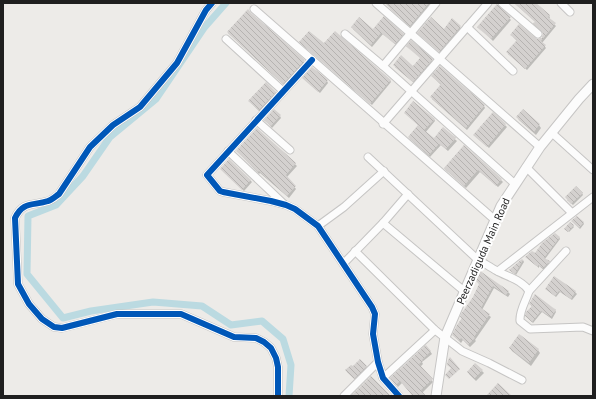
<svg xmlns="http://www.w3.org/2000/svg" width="596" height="399" font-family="'PT Sans',sans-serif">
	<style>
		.shadow { fill: #0003 }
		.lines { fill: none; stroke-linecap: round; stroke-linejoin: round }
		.canal { stroke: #bbdae1; stroke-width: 7 }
		.building { fill: url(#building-back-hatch) }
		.minor-casing { stroke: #c6c5c4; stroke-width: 9 }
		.tertiary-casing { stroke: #c6c5c4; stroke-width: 11 }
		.minor { stroke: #fcfcfc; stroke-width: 7 }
		.tertiary { stroke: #fcfcfc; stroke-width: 9 }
		.cycleway-casing { stroke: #fff; stroke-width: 8 }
		.cycleway { stroke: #0057b8; stroke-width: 6 }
		.labels { text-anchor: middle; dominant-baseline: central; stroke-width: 4; stroke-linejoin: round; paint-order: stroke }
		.street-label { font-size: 11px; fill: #1f1f1f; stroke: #fff }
	</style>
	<defs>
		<pattern id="building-back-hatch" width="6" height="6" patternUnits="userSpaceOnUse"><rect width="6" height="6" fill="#d4d1cf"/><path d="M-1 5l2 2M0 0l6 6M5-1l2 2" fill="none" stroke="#b6b3b1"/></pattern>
	</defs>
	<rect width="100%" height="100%" fill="#edebe8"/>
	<!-- shadow -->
	<g class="shadow">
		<polygon points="385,3 432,3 411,28"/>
		<polygon points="514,3 535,3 549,15 550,18 549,19 556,26 542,43 546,48 527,70 508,54 517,41 513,37 536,40 542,38 544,33 536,22"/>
		<polygon points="497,6 511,20 493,41 479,27"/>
		<polygon points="250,13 305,63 284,85 228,33"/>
		<polygon points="452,20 462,29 441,53 420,35 444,30"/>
		<polygon points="353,29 403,34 404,36 396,45 383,34 372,47"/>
		<polygon points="302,44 324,44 390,80 391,82 372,105"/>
		<polygon points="432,60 433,62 414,83 395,67 413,67"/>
		<polygon points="432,76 484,106 485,108 467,130 432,99 441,85"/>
		<polygon points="305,80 327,81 328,83 320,93"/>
		<polygon points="276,92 277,94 260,112 251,103"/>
		<polygon points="523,111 539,125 541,128 536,135 519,120 517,117"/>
		<polygon points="405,113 434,119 435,121 425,133 434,140 443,129 457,141 448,151 441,145 430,157 410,139 409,137 419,126"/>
		<polygon points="493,114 507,127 489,148 476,137"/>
		<polygon points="280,116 281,118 272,128 267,122"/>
		<polygon points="257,129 297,166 287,177 296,189 289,198 260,173 259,174 237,151"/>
		<polygon points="464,147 501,180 503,182 498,187 480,172 466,188 446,170 445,168"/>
		<polygon points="221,169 250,180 252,182 244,191"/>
		<polygon points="582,193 583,195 573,205 567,200"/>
		<polygon points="583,222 584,224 580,229 574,223"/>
		<polygon points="570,223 574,227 569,232 566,229"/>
		<polygon points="559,237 560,239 545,259 550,264 544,270 539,266 539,268 527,258 526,257 535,254"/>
		<polygon points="523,260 524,262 516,275 511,271 510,270"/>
		<polygon points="481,272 508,292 510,294 508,297 494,288 482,310 491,317 475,340 476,341 470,347 463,340 461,343 453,335 462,319 461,317 474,298 480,285 477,281"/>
		<polygon points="546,289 575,292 577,294 572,300 560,292 556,297"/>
		<polygon points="530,304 555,310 556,312 552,319 542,312 533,323 528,318 532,307"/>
		<polygon points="510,348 538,350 540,353 531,366 512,351"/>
		<polygon points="430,351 432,354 422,362 423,364 420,367 433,382 422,393 425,396 413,396 402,383 398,387 393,381"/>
		<polygon points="475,364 484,373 476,381 469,374"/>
		<polygon points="366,367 367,368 355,379 347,372"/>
	</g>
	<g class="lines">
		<!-- canal -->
		<polyline class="canal" points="226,3 204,28 156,99 110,137 83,176 56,205 28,216 27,274 63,318 91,311 153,302 202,306 231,325 262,321 283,339 291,365 289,396"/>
	</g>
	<!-- building -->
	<g class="building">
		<polygon points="386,3 429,3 410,26 390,9 391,8"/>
		<polygon points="514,3 536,3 550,15 548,17 556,23 541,41 546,45 525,69 506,52 517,40 510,35 519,24 537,39 542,38 543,33 533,23 535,22"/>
		<polygon points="497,4 511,17 491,39 477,27"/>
		<polygon points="248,9 251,13 305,60 283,84 227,32"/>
		<polygon points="384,16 404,34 395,44 381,33 371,45 351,27 359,17 373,29"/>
		<polygon points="431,17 444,29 452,18 461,26 439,52 417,33"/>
		<polygon points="309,31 324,43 335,31 391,80 370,104 299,42"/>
		<polygon points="411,40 433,59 413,82 393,65 401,55 413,66 420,58 406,46"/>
		<polygon points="440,66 485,105 466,128 430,97 441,84 431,76"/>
		<polygon points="312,67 328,80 318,92 302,78"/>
		<polygon points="266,82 276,92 259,110 248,101"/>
		<polygon points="413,101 435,119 424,130 434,138 443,127 456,138 446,149 439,144 429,155 408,137 418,125 404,113"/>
		<polygon points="274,109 281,115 271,126 264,120"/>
		<polygon points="523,109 540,124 534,132 516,117"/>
		<polygon points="493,112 506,124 487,147 473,135"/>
		<polygon points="257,128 296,163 286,175 296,186 287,196 259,171 258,172 236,151"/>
		<polygon points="464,145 502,179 496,186 478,170 464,186 444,168"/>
		<polygon points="229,159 251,180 242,190 220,169"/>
		<polygon points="576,186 583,193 571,204 565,197"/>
		<polygon points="577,216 584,222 579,228 571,221"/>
		<polygon points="570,222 574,225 568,232 564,229"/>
		<polygon points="555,233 560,237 544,258 550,261 543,268 538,265 538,267 525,257 532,251 535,253 542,243"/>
		<polygon points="522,259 523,260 515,274 509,270"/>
		<polygon points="480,271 509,291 506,295 493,286 481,308 490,314 474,337 475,338 468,345 461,338 459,341 452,335 457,325 462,318 460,317 461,314 473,297 479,284 476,281"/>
		<polygon points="554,276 576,291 571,299 559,291 555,296 545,289"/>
		<polygon points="535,294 556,310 551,317 541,311 532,322 525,316 526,312 532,306 529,304"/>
		<polygon points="519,334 539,349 529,363 509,348"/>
		<polygon points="426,345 431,351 422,360 423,361 419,364 433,379 421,390 426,396 413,396 400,381 396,385 390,378"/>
		<polygon points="450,357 460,369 449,379 445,375 451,368 447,365 448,360"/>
		<polygon points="360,359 367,366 354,379 345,370 351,365 353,366"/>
		<polygon points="475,363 483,370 474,379 467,372"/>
		<polygon points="371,376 391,396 351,396"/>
		<polygon points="498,383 512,396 486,396"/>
	</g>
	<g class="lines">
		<defs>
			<g id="minor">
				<path d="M212 3 206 10 177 63 140 107 113 125 90 147 59 194C55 197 52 200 48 201 33 206 23 201 15 218L18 284 29 304 42 319 54 327 62 328 117 314H181L234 337 256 338 264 342 271 348 276 358 278 367V396"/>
				<polyline points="376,3 540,147"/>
				<polyline points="502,3 538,34"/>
				<polyline points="561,3 570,12"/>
				<polyline points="254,9 495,220"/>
				<polyline points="467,27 513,71"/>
				<polyline points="345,34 383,66 515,184"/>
				<polyline points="226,39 283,91"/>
				<polyline points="312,60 207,175 220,191 223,192 271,201 286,205 295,209 318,226 372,307 375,314 373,334 378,362 383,378 399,396"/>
				<polyline points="383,66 436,3"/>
				<polyline points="256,120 290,150"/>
				<polyline points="383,124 488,3"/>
				<polyline points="552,133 593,170"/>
				<polyline points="228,151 284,204"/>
				<path d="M368 157 477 259C484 263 490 267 497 271 508 277 522 280 529 291 526 301 519 311 520 321L530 329 583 327 593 331"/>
				<polyline points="526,167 571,212"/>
				<polyline points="383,223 464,291"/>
				<polyline points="318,226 344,207 384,171"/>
				<polyline points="355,251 435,330 457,347 462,351 489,363 522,380"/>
				<polyline points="344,263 383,223 408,194"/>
				<polyline points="498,271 593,197"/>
				<polyline points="529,291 566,251"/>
				<polyline points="383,378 435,330"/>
				<polyline points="344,396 378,362"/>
			</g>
			<polyline id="tertiary" points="436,396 445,337 501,206 540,147 579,99 593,84"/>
		</defs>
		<!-- minor casing -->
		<use href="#minor" class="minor-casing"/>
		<!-- tertiary casing -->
		<use href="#tertiary" class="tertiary-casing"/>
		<!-- minor -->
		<use href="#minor" class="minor"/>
		<!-- tertiary -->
		<use href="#tertiary" class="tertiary"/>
		<defs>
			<g id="cycleway">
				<path d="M212 3 206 10 177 63 140 107 113 125 90 147 59 194C55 197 52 200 48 201 33 206 23 201 15 218L18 284 29 304 42 319 54 327 62 328 117 314H181L234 337 256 338 264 342 271 348 276 358 278 367V396"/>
				<polyline points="312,60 207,175 220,191 223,192 271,201 286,205 295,209 318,226 372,307 375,314 373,334 378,362 383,378 399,396"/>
			</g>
		</defs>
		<!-- cycleway casing -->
		<use href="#cycleway" class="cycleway-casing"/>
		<!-- cycleway -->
		<use href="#cycleway" class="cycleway"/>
	</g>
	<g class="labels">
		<!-- street labels -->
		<g class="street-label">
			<text transform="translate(483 251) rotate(-66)">Peerzadiguda Main Road</text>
		</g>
	</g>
	<!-- border -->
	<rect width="596" height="399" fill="none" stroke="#1f1f1f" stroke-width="8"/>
</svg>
